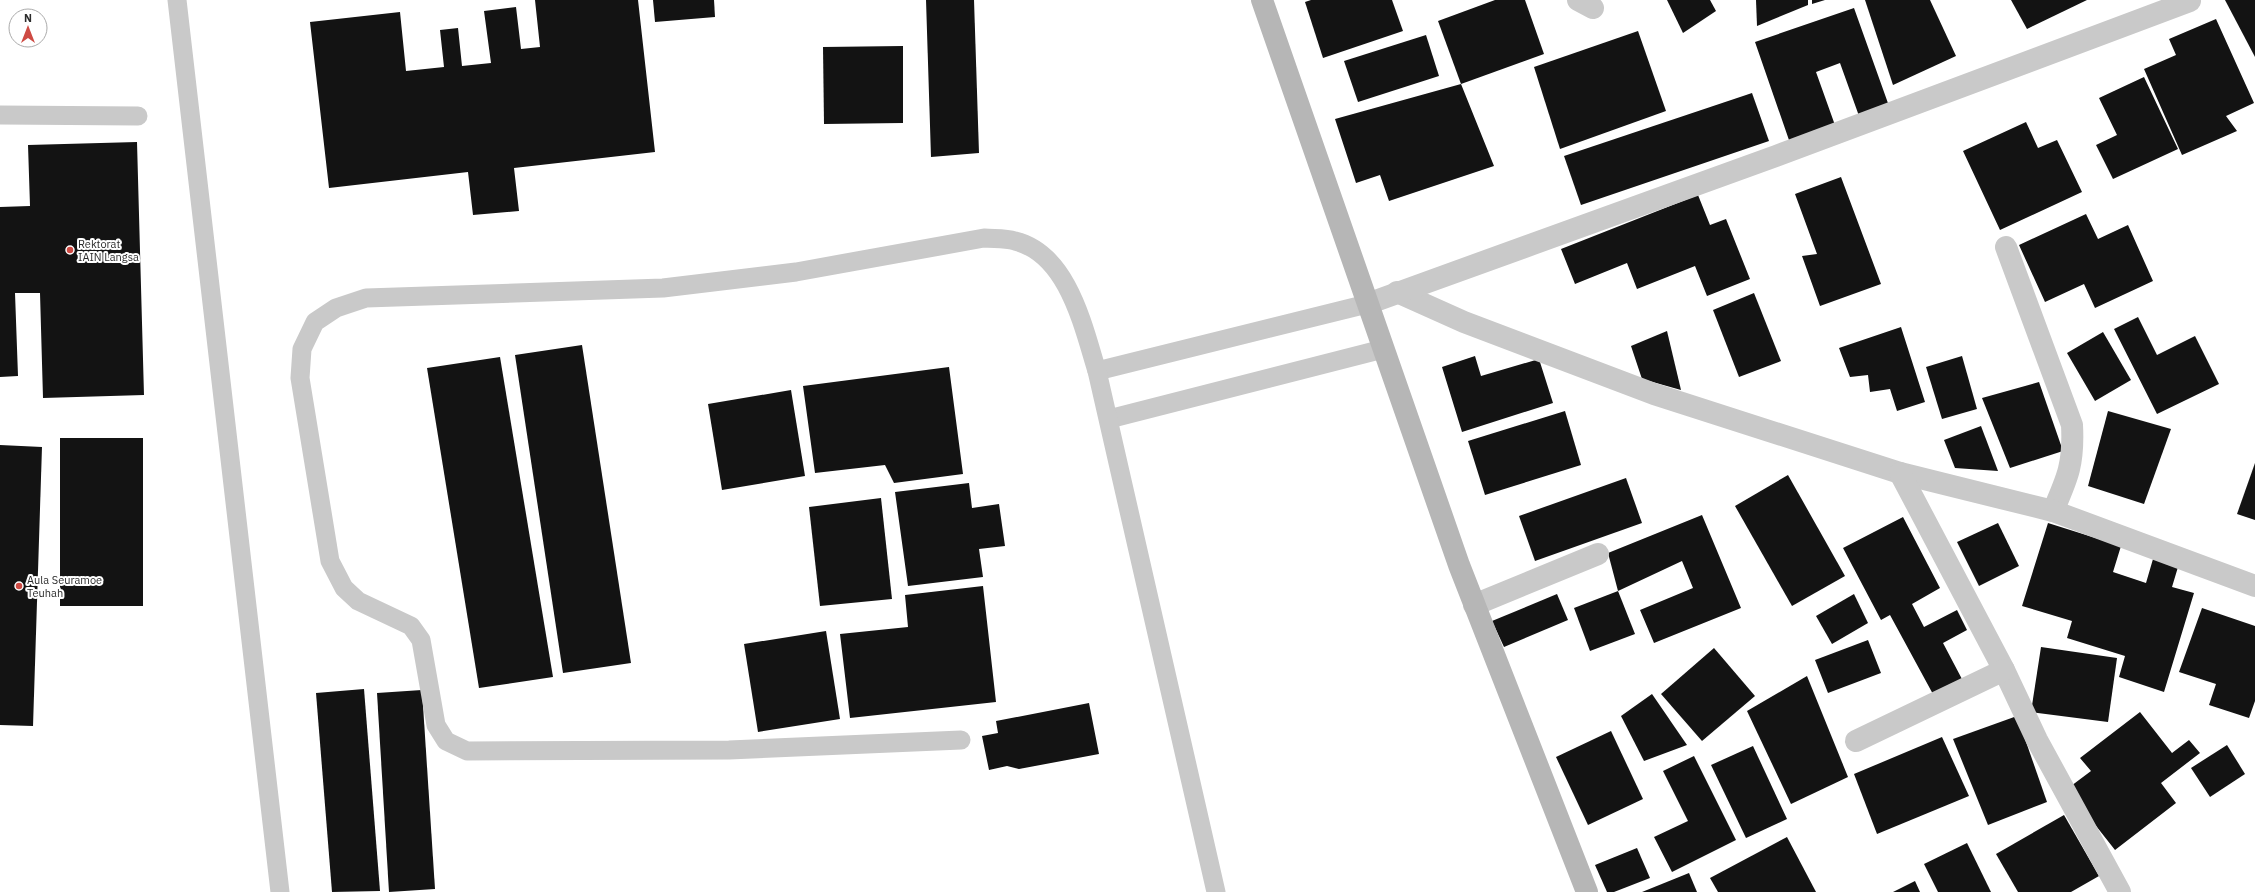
<svg xmlns="http://www.w3.org/2000/svg" width="2255" height="892" font-family="'IBM Plex Sans',sans-serif">
	<style>
		.building { fill: #131313 }
		.lines { fill: none; stroke-linecap: round; stroke-linejoin: round }
		.lane { stroke: #c9c9c9; stroke-width: 19 }
		.street { stroke: #c9c9c9; stroke-width: 22 }
		.secondary { stroke: #b6b6b6; stroke-width: 22 }
		.poi-dot { fill: #ce4a43; stroke: #fff; stroke-width: 1.5 }
		.labels { text-anchor: middle; dominant-baseline: central; stroke-width: 4; stroke-linejoin: round; paint-order: stroke }
		.poi-label { font-size: 11px; fill: #2c2c2c; stroke: #fff; text-anchor: start }
	</style>
	<rect width="100%" height="100%" fill="#fff"/>
	<!-- building -->
	<g class="building">
		<polygon points="535,0 638,0 655,152 514,168 519,211 473,215 468,172 329,188 310,22 400,12 406,71 444,67 440,30 458,28 462,66 491,63 484,11 516,7 521,49 540,47"/>
		<polygon points="653,0 714,0 715,17 655,22"/>
		<polygon points="926,0 974,0 979,153 931,157"/>
		<polygon points="1311,0 1392,0 1403,31 1323,58 1305,2"/>
		<polygon points="1495,0 1525,0 1544,54 1461,84 1438,21"/>
		<polygon points="1667,0 1710,0 1716,11 1683,33"/>
		<polygon points="1756,0 1808,0 1808,5 1757,26"/>
		<polygon points="1812,0 1825,0 1812,4"/>
		<polygon points="1865,0 1930,0 1956,56 1893,85"/>
		<polygon points="2011,0 2087,0 2027,29"/>
		<polygon points="2225,0 2255,0 2255,57"/>
		<polygon points="1854,8 1889,106 1859,116 1840,63 1816,72 1836,128 1790,143 1755,42"/>
		<polygon points="2216,19 2254,103 2226,116 2237,131 2182,155 2144,69 2176,55 2169,39"/>
		<polygon points="1638,31 1666,111 1560,149 1534,67"/>
		<polygon points="1426,35 1439,76 1358,102 1344,61"/>
		<polygon points="903,46 903,123 824,124 823,47"/>
		<polygon points="2144,77 2178,149 2113,179 2096,145 2117,135 2099,98"/>
		<polygon points="1461,84 1494,166 1389,201 1380,175 1356,183 1335,119"/>
		<polygon points="1752,93 1769,141 1581,205 1564,156"/>
		<polygon points="2026,122 2038,148 2057,140 2082,192 2000,230 1963,151"/>
		<polygon points="137,142 144,395 43,398 40,293 15,293 18,376 0,377 0,207 30,206 28,145"/>
		<polygon points="1841,177 1881,284 1820,306 1802,256 1817,254 1795,194"/>
		<polygon points="1698,195 1710,225 1726,219 1750,279 1707,296 1695,266 1637,289 1627,263 1575,284 1561,249"/>
		<polygon points="2086,214 2098,239 2128,225 2153,281 2095,308 2084,284 2045,302 2019,245"/>
		<polygon points="1754,293 1781,361 1739,377 1713,310"/>
		<polygon points="2138,317 2157,355 2195,336 2219,384 2157,414 2114,329"/>
		<polygon points="1901,327 1925,402 1897,411 1890,389 1870,392 1868,375 1850,377 1839,348"/>
		<polygon points="1667,331 1681,390 1642,379 1631,346"/>
		<polygon points="2103,332 2131,380 2095,401 2067,353"/>
		<polygon points="582,345 631,663 563,673 515,355"/>
		<polygon points="1475,356 1481,376 1539,359 1553,403 1462,432 1442,367"/>
		<polygon points="1962,356 1977,409 1942,419 1926,367"/>
		<polygon points="500,357 553,677 479,688 427,368"/>
		<polygon points="949,367 963,474 894,483 885,465 815,473 803,386"/>
		<polygon points="2039,382 2063,451 2010,468 1982,398"/>
		<polygon points="791,390 805,476 722,490 708,404"/>
		<polygon points="1565,411 1581,465 1485,495 1468,441"/>
		<polygon points="2108,411 2171,429 2144,504 2088,486"/>
		<polygon points="1981,426 1998,471 1955,468 1944,440"/>
		<rect x="60" y="438" width="83" height="168"/>
		<polygon points="0,445 42,447 33,726 0,725"/>
		<polygon points="2255,463 2255,520 2237,514"/>
		<polygon points="1788,475 1845,576 1792,606 1735,506"/>
		<polygon points="1626,478 1642,523 1535,561 1519,516"/>
		<polygon points="969,483 972,508 999,504 1005,546 979,549 983,577 908,586 895,492"/>
		<polygon points="881,498 892,599 820,606 809,507"/>
		<polygon points="1702,515 1741,608 1654,643 1640,610 1693,588 1682,561 1618,591 1608,553"/>
		<polygon points="1903,517 1940,588 1912,604 1924,627 1957,610 1967,630 1943,643 1963,681 1934,696 1890,615 1881,620 1843,548"/>
		<polygon points="1998,523 2019,566 1979,586 1957,542"/>
		<polygon points="2048,523 2121,546 2113,572 2146,583 2153,559 2178,567 2172,587 2194,593 2164,692 2119,677 2125,656 2067,638 2072,621 2022,606"/>
		<polygon points="983,586 996,702 850,718 840,634 908,627 905,595"/>
		<polygon points="1618,591 1635,634 1590,651 1574,608"/>
		<polygon points="1557,594 1568,620 1504,647 1492,621"/>
		<polygon points="1854,594 1868,623 1832,644 1816,616"/>
		<polygon points="2202,608 2255,626 2255,701 2249,718 2209,705 2216,684 2179,672"/>
		<polygon points="826,631 840,719 758,732 744,644"/>
		<polygon points="1868,640 1881,673 1828,693 1815,660"/>
		<polygon points="2041,647 2117,658 2108,722 2031,712"/>
		<polygon points="1714,648 1755,696 1702,741 1661,694"/>
		<polygon points="1807,676 1848,777 1791,804 1747,711"/>
		<polygon points="364,689 380,891 332,892 316,693"/>
		<polygon points="422,690 435,889 389,892 377,693"/>
		<polygon points="1652,694 1687,745 1644,761 1621,716"/>
		<polygon points="1089,703 1099,754 1019,769 1007,766 989,770 982,736 998,733 996,721"/>
		<polygon points="2140,712 2172,753 2189,740 2200,753 2161,783 2176,803 2115,850 2067,789 2091,771 2080,758"/>
		<polygon points="2017,716 2047,802 1988,825 1953,739"/>
		<polygon points="1611,731 1643,799 1588,825 1556,757"/>
		<polygon points="1942,737 1969,796 1877,834 1854,774"/>
		<polygon points="2227,745 2245,774 2210,797 2191,768"/>
		<polygon points="1753,746 1787,819 1746,838 1711,765"/>
		<polygon points="1694,756 1736,840 1672,872 1654,837 1688,821 1663,771"/>
		<polygon points="2064,815 2099,876 2071,892 2018,892 1996,854"/>
		<polygon points="1787,837 1816,892 1718,892 1710,878"/>
		<polygon points="1967,843 1991,892 1938,892 1924,864"/>
		<polygon points="1637,848 1650,878 1614,892 1607,892 1595,865"/>
		<polygon points="1689,873 1697,892 1642,892"/>
		<polygon points="1915,881 1920,892 1893,892"/>
	</g>
	<g class="lines">
		<!-- lane -->
		<g class="lane">
			<polyline points="177,0 280,892"/>
			<polyline points="0,115 138,116"/>
			<polyline points="1097,371 1367,304"/>
			<polyline points="1109,419 1383,349"/>
			<path d="M961 740 729 750 467 751 446 741 436 725 421 640 411 626 358 601 344 588 330 561 300 378 302 349 315 322 336 308 366 298 663 288 796 272 984 238C994 239 1005 238 1015 241 1068 254 1083 326 1097 371L1216 892"/>
		</g>
		<!-- street -->
		<g class="street">
			<polyline points="1578,0 1593,8"/>
			<path d="M2006 247 2072 425C2074 463 2068 477 2053 511"/>
			<polyline points="1397,292 1464,322 1654,394 1900,473 2053,511 2255,586"/>
			<polyline points="1367,304 1776,156 2190,1"/>
			<polyline points="1900,473 2004,670 2037,740 2120,892"/>
			<polyline points="1474,605 1598,554"/>
			<polyline points="1856,741 2004,670"/>
		</g>
		<!-- secondary -->
		<polyline class="secondary" points="1262,0 1459,565 1587,892"/>
	</g>
	<!-- markers -->
	<g class="poi-dot">
		<circle cx="70" cy="250" r="4"/>
		<circle cx="19" cy="586" r="4"/>
	</g>
	<g class="labels">
		<!-- poi labels -->
		<g class="poi-label">
			<text x="78" y="244">Rektorat<tspan x="78" dy="13">IAIN Langsa</tspan></text>
			<text x="27" y="580">Aula Seuramoe<tspan x="27" dy="13">Teuhah</tspan></text>
		</g>
	</g>
	<!-- north arrow -->
	<g transform="translate(28 28)"><circle r="19" fill="#ffffff" stroke="#ababab"/>
	<path d="M0-3L7 15L0 10L-7 15Z" fill="#ce4a43"/>
	<text y="-6" font-size="11" font-weight="bold" text-anchor="middle" fill="#2c2c2c">N</text>
	</g>
</svg>
